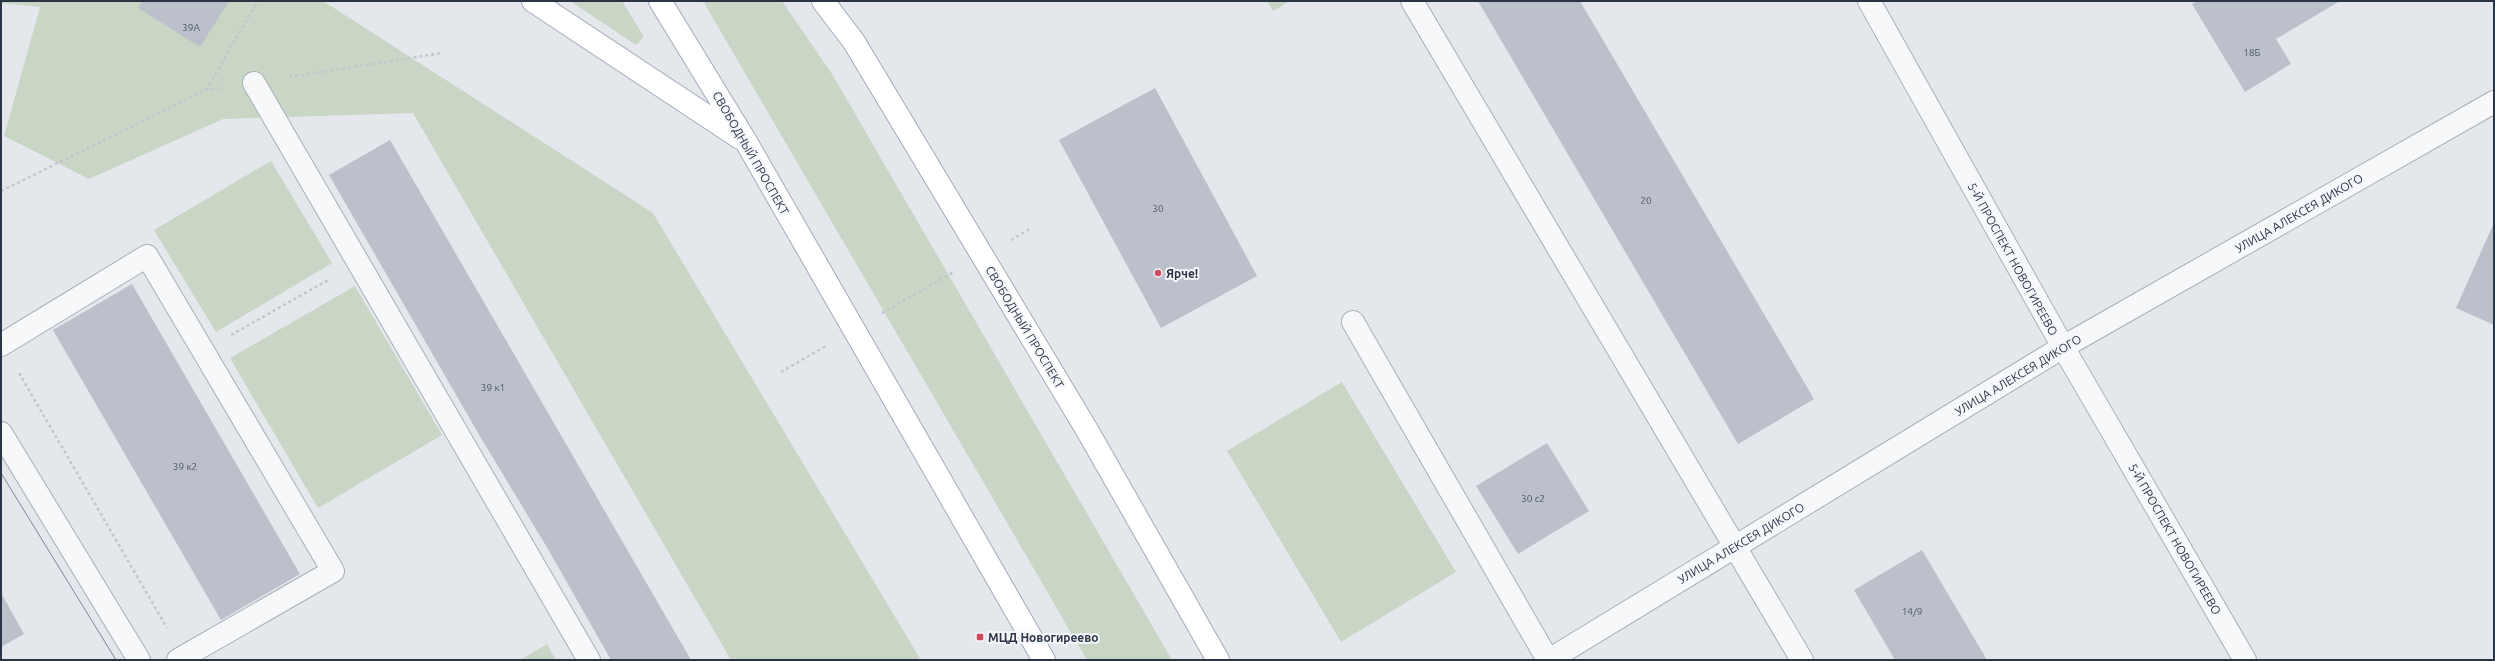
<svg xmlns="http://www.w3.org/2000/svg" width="2495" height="661" font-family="Ubuntu,sans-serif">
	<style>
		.green { fill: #c9d6c5 }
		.building { fill: #bbc0ca }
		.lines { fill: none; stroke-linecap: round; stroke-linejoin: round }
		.minor-casing { stroke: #a9aeb7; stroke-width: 24 }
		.major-casing { stroke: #a3abb8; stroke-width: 24 }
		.path { stroke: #c2c5cb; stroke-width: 2.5; stroke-dasharray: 3 3; stroke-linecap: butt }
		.minor { stroke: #f7f8fa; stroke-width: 22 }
		.major { stroke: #fff; stroke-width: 22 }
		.tram { stroke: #7d8696; stroke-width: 1 }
		.poi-dot { fill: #d1495b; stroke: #f4f6f9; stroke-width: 1.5 }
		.labels { text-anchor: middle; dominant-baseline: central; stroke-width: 4; stroke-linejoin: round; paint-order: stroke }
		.number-label { font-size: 10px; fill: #4f5766 }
		.street-label { font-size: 12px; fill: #2b3445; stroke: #f4f6f9 }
		.poi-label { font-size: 12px; font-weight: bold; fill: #2b3445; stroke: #f4f6f9; text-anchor: start }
	</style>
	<rect width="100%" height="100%" fill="#e4e7ec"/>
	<!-- green -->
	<g class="green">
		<polygon points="1,1 323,1 653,213 921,660 731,660 413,113 223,119 89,179 4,136 40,7 1,3"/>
		<polygon points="570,1 622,1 644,37 636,45"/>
		<polygon points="703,1 782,1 832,74 1172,660 1087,660"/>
		<polygon points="1267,1 1290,1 1273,11"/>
		<polygon points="271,161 332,263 216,332 154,230"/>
		<polygon points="355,286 442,435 318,508 230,358"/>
		<polygon points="1342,382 1456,572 1341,642 1227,451"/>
		<polygon points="547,644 556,660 520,660"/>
	</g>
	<!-- building -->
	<g class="building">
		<polygon points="142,1 229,1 200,47 138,8"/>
		<polygon points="1478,1 1580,1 1814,399 1738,444"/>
		<polygon points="2198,1 2340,1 2276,39 2291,64 2245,92 2192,4"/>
		<polygon points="1155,88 1257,276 1161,328 1059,140"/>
		<polygon points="390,140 691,660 611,660 548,549 481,438 329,175"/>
		<polygon points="2493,225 2494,226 2494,325 2456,308"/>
		<polygon points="132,284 300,574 221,620 53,330"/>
		<polygon points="1547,443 1589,511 1518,554 1476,486"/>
		<polygon points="1922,550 1987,660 1895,660 1878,631 1854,590"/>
		<polygon points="1,593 24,634 1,647"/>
	</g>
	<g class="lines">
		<defs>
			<g id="minor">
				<polyline points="1412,1 1802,660"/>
				<polyline points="1869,1 2063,347 2245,660"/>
				<polyline points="254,83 589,660"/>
				<polyline points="1353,322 1548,660"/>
				<polyline points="1,345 147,256 333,571 178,660"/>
				<polyline points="1,433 139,660"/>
				<polyline points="1549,660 2063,347 2494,102"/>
			</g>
			<g id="major">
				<polyline points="533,1 740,138"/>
				<polyline points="660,1 745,140 1044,660"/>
				<polyline points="823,1 854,42 1087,430 1218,660"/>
			</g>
		</defs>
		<!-- minor casing -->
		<use href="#minor" class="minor-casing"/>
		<!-- major casing -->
		<use href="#major" class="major-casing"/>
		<!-- path -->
		<g class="path">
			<polyline points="289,77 442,53"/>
			<polyline points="206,90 258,1"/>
			<polyline points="1,191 206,90 222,88"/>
			<polyline points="1011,240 1031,228"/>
			<polyline points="882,313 954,272"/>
			<polyline points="231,335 330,279"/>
			<polyline points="781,372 826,346"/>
			<polyline points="19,373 167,628"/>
		</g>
		<!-- minor -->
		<use href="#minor" class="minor"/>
		<!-- major -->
		<use href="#major" class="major"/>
		<!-- tram -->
		<polyline class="tram" points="1,473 116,660"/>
	</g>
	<!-- markers -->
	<g class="poi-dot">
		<circle cx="1158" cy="273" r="4"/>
		<rect x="976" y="633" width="8" height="8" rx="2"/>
	</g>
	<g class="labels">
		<!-- number labels -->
		<g class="number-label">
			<text x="191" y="27">39А</text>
			<text x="2252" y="52">18Б</text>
			<text x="1646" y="200">20</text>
			<text x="1158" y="208">30</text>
			<text x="493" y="387">39 к1</text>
			<text x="185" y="466">39 к2</text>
			<text x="1533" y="498">30 с2</text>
			<text x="1912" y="611">14/9</text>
		</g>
		<!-- street labels -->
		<g class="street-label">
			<text transform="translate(751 153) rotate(60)">СВОБОДНЫЙ ПРОСПЕКТ</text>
			<text transform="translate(2299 213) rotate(-30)">УЛИЦА АЛЕКСЕЯ ДИКОГО</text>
			<text transform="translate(2013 259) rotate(61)">5-Й ПРОСПЕКТ НОВОГИРЕЕВО</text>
			<text transform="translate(1025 327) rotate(59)">СВОБОДНЫЙ ПРОСПЕКТ</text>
			<text transform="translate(2018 375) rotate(-31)">УЛИЦА АЛЕКСЕЯ ДИКОГО</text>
			<text transform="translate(2175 539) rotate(60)">5-Й ПРОСПЕКТ НОВОГИРЕЕВО</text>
			<text transform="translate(1741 543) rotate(-31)">УЛИЦА АЛЕКСЕЯ ДИКОГО</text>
		</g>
		<!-- poi labels -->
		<g class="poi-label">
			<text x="1166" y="273">Ярче!</text>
			<text x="988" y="637">МЦД Новогиреево</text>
		</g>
	</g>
	<!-- border -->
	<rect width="2495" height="661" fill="none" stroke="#2b3445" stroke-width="4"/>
</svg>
